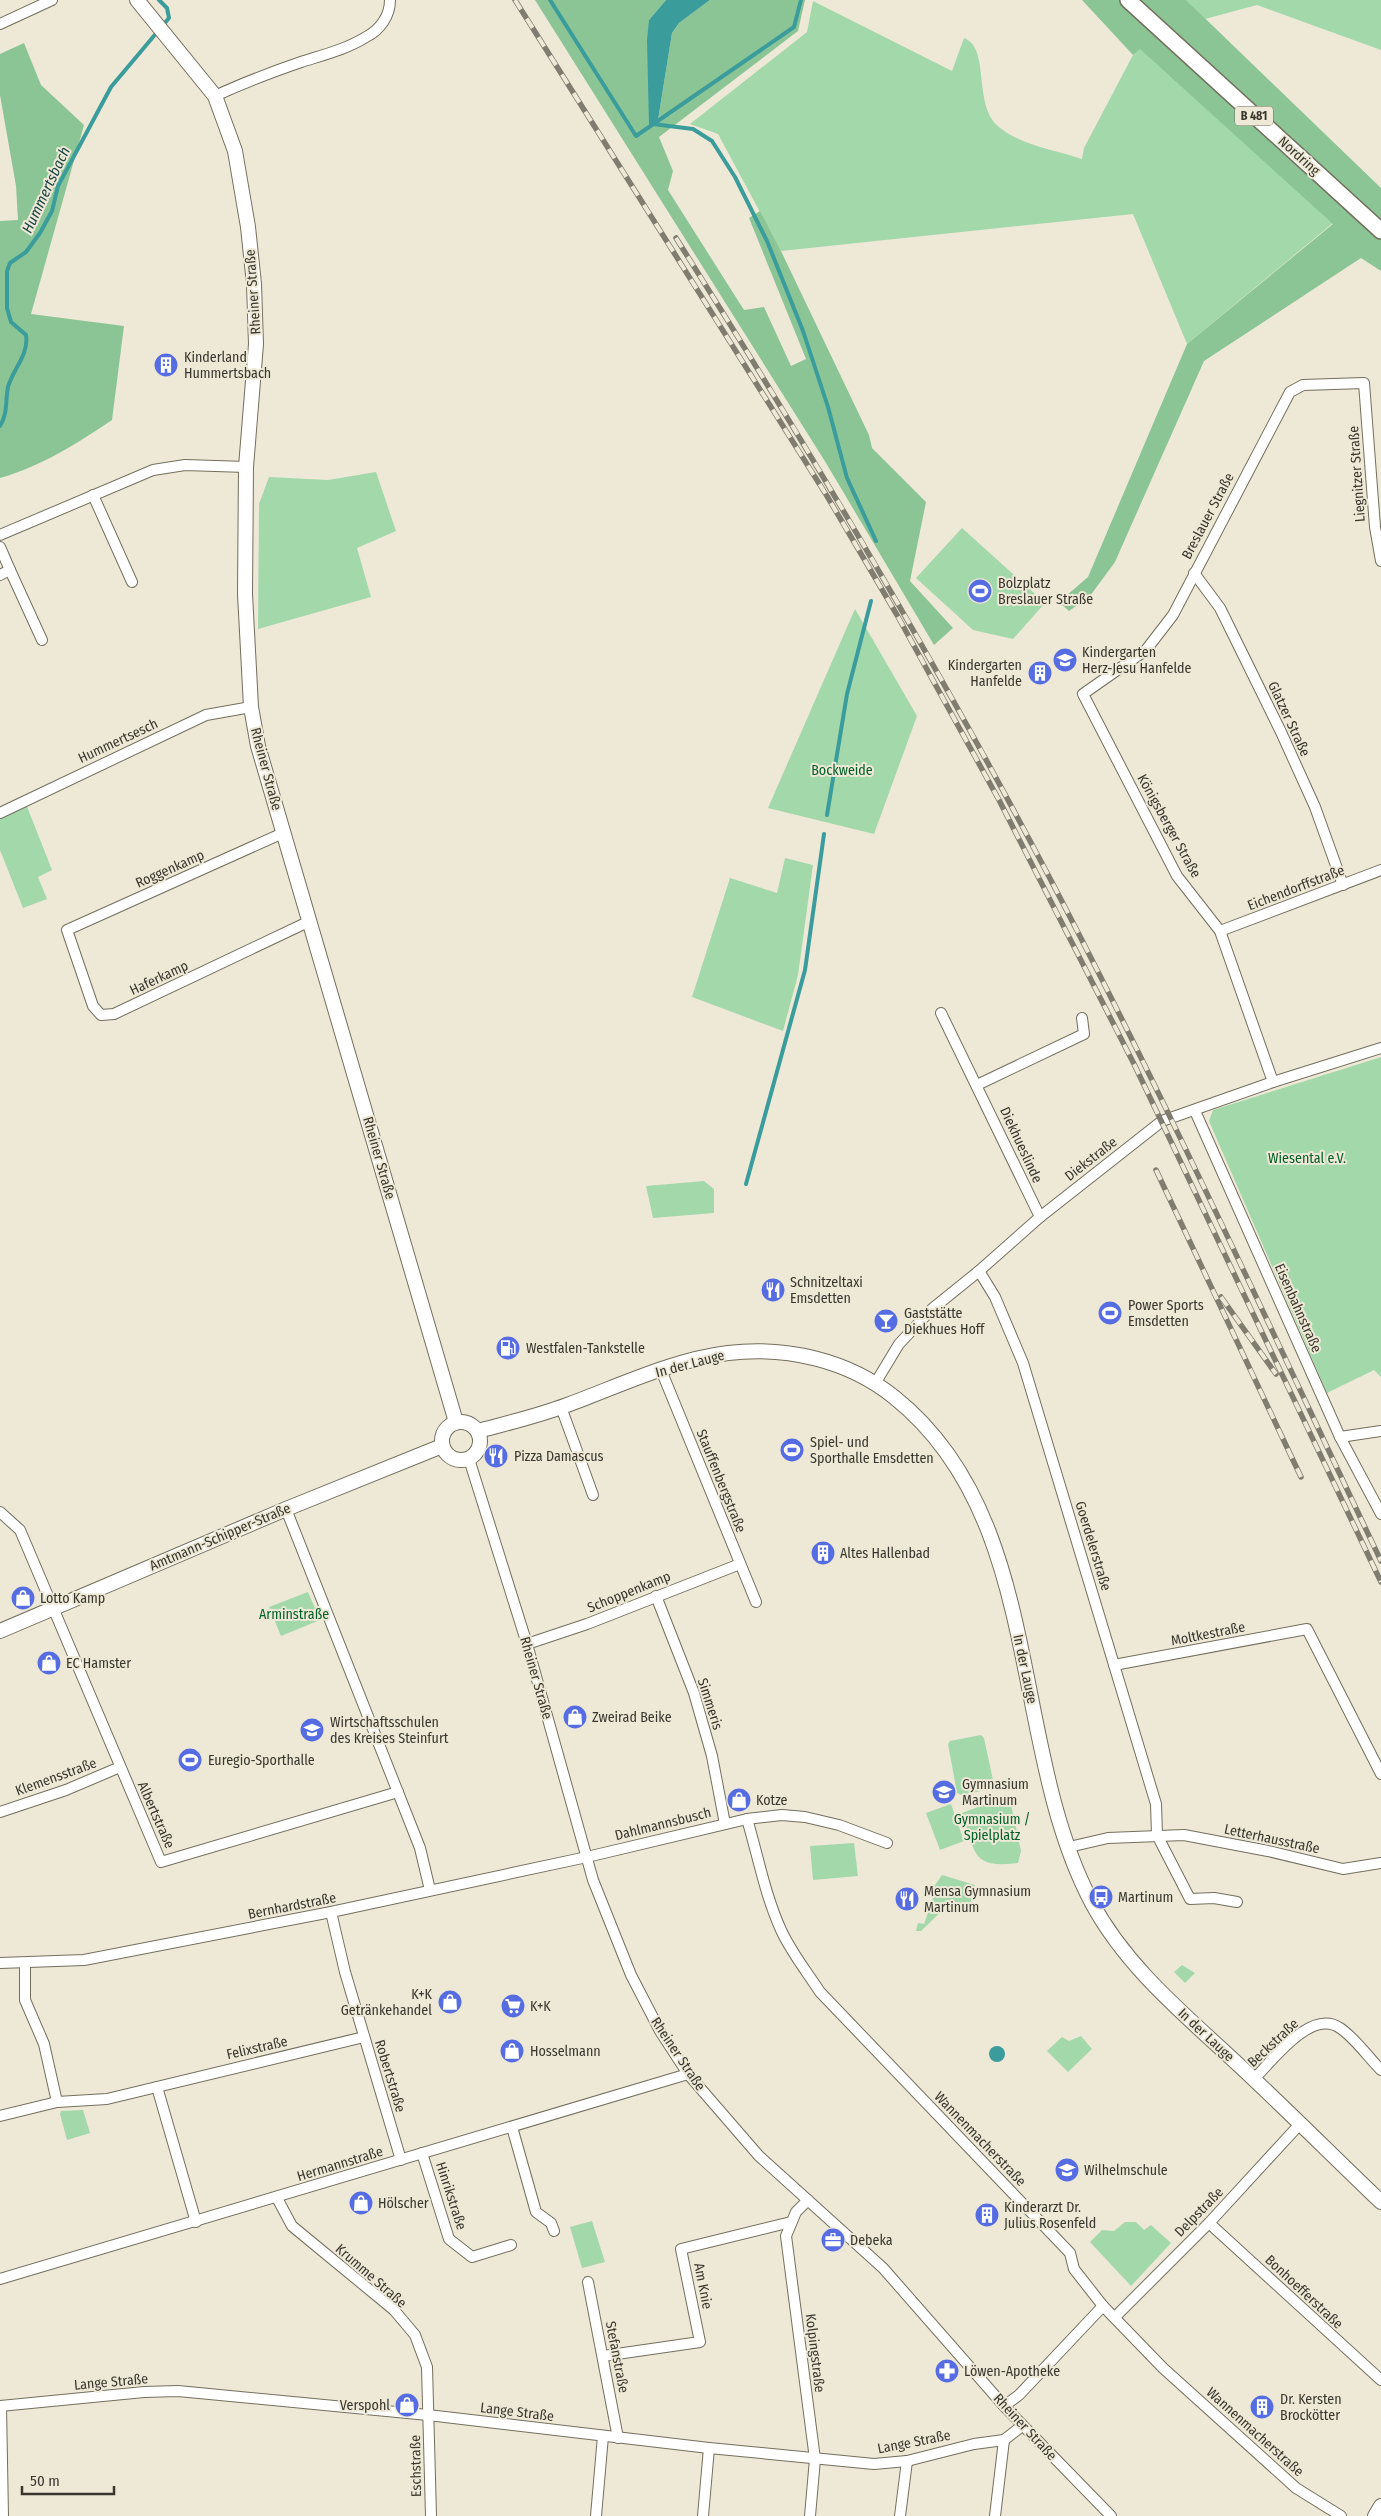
<svg xmlns="http://www.w3.org/2000/svg" width="1381" height="2516" font-family="'Fira Sans Condensed',sans-serif">
	<style>
		.green { fill: #a3d8ab }
		.forest { fill: #8cc595 }
		.water { fill: #3b9c9c }
		.lines { fill: none; stroke-linecap: round; stroke-linejoin: round }
		.stream { stroke: #3b9c9c; stroke-width: 4 }
		.street-casing { stroke: #736f5e; stroke-width: 12 }
		.secondary-casing { stroke: #736f5e; stroke-width: 16 }
		.primary-casing { stroke: #736f5e; stroke-width: 18 }
		.street { stroke: #fff; stroke-width: 10 }
		.secondary { stroke: #fff; stroke-width: 14 }
		.primary { stroke: #fff; stroke-width: 15 }
		.rail-casing { stroke: #7f7c70; stroke-width: 5.5 }
		.rail { stroke: #eee9d6; stroke-width: 4; stroke-dasharray: 11; stroke-linecap: butt }
		.labels { text-anchor: middle; dominant-baseline: central; stroke-width: 4; stroke-linejoin: round; paint-order: stroke }
		.shield { fill: #eee9d6; stroke: #6f6c60; stroke-width: 1 }
		.shield-label { font-size: 12px; font-weight: bold; fill: #38362e }
		.street-label { font-size: 14px; fill: #38362e; stroke: #eee9d6 }
		.poi-label { font-size: 14px; fill: #38362e; stroke: #eee9d6; text-anchor: start }
		.park-label { font-size: 14px; fill: #005f25; stroke: #eee9d6 }
		.water-label { font-size: 15px; font-style: italic; fill: #1a4646; stroke: #eee9d6 }
	</style>
	<rect width="100%" height="100%" fill="#eee9d6"/>
	<!-- green -->
	<g class="green">
		<polygon points="1186,0 1381,0 1381,50 1257,5 1205,19"/>
		<path d="M813 1 952 71 964 38C991 48 972 105 999 127 1020 145 1055 150 1082 159L1084 148 1133 55 1140 48 1333 223 1187 344 1133 214 781 251 718 134 690 124 807 32Z"/>
		<polygon points="376,472 396,531 357,548 371,597 258,629 259,504 269,477 328,480"/>
		<polygon points="962,528 1045,603 1013,639 973,630 916,578"/>
		<polygon points="855,609 917,716 874,834 768,808"/>
		<polygon points="26,804 52,870 38,877 47,899 23,908 0,850 0,816"/>
		<polygon points="785,858 813,865 798,975 783,1031 692,997 730,878 777,893"/>
		<polygon points="1381,1057 1381,1377 1374,1370 1327,1393 1209,1121 1213,1110"/>
		<polygon points="704,1181 714,1189 714,1213 653,1218 646,1186"/>
		<polygon points="308,1592 320,1620 281,1636 269,1607"/>
		<polygon points="981,1735 984,1738 994,1785 991,1789 961,1795 957,1793 948,1744 950,1741"/>
		<path d="M1010 1800 1021 1851 1018 1863C969 1869 976 1851 962 1813L986 1804Z"/>
		<polygon points="951,1804 964,1841 940,1850 926,1813"/>
		<polygon points="854,1843 858,1876 813,1880 810,1846"/>
		<polygon points="942,1875 975,1885 969,1908 950,1903 921,1931 916,1931 918,1923 924,1924 936,1890 933,1888"/>
		<polygon points="1182,1965 1195,1973 1185,1983 1174,1972"/>
		<polygon points="1081,2036 1092,2049 1068,2072 1047,2051 1062,2037 1069,2041"/>
		<polygon points="83,2110 90,2133 67,2140 60,2114 61,2111"/>
		<polygon points="592,2221 605,2262 582,2268 570,2227"/>
		<polygon points="1125,2222 1136,2222 1144,2230 1151,2225 1171,2243 1131,2286 1090,2242 1102,2230 1114,2231"/>
	</g>
	<!-- forest -->
	<g class="forest">
		<polygon points="535,0 666,0 649,20 650,126 658,120 672,33 679,23 710,0 805,0 798,31 659,137 673,171 668,190 744,310 764,307 791,366 806,359 749,218 760,211 781,251 869,435 872,448 926,502 910,581 953,628 934,645 826,463"/>
		<polygon points="1082,0 1186,0 1381,188 1381,271 1361,258 1204,361 1115,562 1090,596 1069,611 1059,602 1088,577 1187,344 1333,224 1140,49 1133,55"/>
		<path d="M24 43 41 85 84 125 31 314 124 326 112 420C76 444 42 466 0 478V221L18 220 16 186 0 95V54Z"/>
	</g>
	<!-- water -->
	<g class="water">
		<polygon points="666,0 710,0 679,23 672,33 658,120 649,126 647,40 649,20"/>
		<circle cx="997" cy="2054" r="8"/>
	</g>
	<g class="lines">
		<!-- stream -->
		<g class="stream">
			<polyline points="550,0 636,136 794,27 801,0"/>
			<polyline points="653,124 693,129 712,141 735,177 767,241 803,331 828,407 847,478 876,541"/>
			<path d="M0 426C8 413 5 402 8 387 13 369 29 355 26 335L11 322 7 308V271L10 263 26 252 40 233 52 211 58 186 111 87 169 18 167 8 159 0"/>
			<polyline points="827,815 847,694 871,601"/>
			<polyline points="746,1184 805,970 824,834"/>
		</g>
		<defs>
			<g id="street">
				<polyline points="0,24 52,0"/>
				<path d="M215 96C243 83 272 72 301 62 323 55 347 49 366 37 380 30 390 16 390 0"/>
				<polyline points="93,495 132,582"/>
				<polyline points="0,535 153,470 185,465 246,467"/>
				<polyline points="0,547 10,570 0,575"/>
				<polyline points="10,570 42,640"/>
				<polyline points="1194,573 1220,608 1281,732 1315,807 1343,885"/>
				<polyline points="0,813 206,715 251,707"/>
				<polyline points="283,833 67,930 93,1006 101,1015 114,1014 310,921"/>
				<polyline points="1220,931 1381,870"/>
				<polyline points="941,1013 1040,1217"/>
				<polyline points="1273,1082 1220,931 1177,876 1083,694 1146,650 1173,615 1290,392 1303,385 1364,383 1375,527 1381,561"/>
				<polyline points="977,1085 1084,1034 1082,1018"/>
				<polyline points="1195,1111 1340,1437 1381,1514"/>
				<polyline points="979,1271 995,1297 1023,1363 1156,1804 1157,1835 1190,1899 1214,1898 1237,1902"/>
				<polyline points="661,1370 756,1602"/>
				<polyline points="876,1382 899,1344 932,1309 979,1271 1040,1217 1162,1121 1273,1082 1381,1048"/>
				<polyline points="561,1407 593,1495"/>
				<polyline points="1340,1437 1381,1431"/>
				<polyline points="469,1459 527,1644 593,1880 631,1975 660,2031 688,2074 759,2156 883,2268 1004,2406 1111,2516"/>
				<polyline points="286,1509 420,1848 430,1890"/>
				<polyline points="0,1512 20,1530 161,1862 398,1792"/>
				<polyline points="656,1596 694,1693 712,1756 725,1824"/>
				<polyline points="527,1644 587,1624 740,1564"/>
				<polyline points="1114,1665 1307,1629 1381,1774"/>
				<polyline points="0,1812 66,1790 120,1767"/>
				<path d="M747 1819C758 1856 765 1895 781 1930 791 1952 807 1972 820 1992L1070 2253 1074 2269 1103 2306 1163 2368 1296 2488 1341 2516"/>
				<polyline points="1069,1847 1108,1838 1184,1835 1268,1851 1343,1869 1381,1863"/>
				<polyline points="331,1912 345,1972 401,2160"/>
				<polyline points="0,1963 84,1960 331,1912 587,1857 747,1819 782,1815 805,1817 839,1825 887,1843"/>
				<polyline points="25,1963 25,2000 44,2044 57,2102"/>
				<path d="M1254 2079C1273 2060 1311 2008 1340 2028 1355 2038 1368 2057 1381 2070"/>
				<polyline points="157,2087 196,2222"/>
				<polyline points="0,2116 57,2102 107,2099 364,2037"/>
				<polyline points="512,2127 536,2212 551,2223 554,2231"/>
				<polyline points="422,2153 449,2239 472,2257 511,2245"/>
				<polyline points="277,2198 292,2226 394,2310 415,2335 427,2367 431,2516"/>
				<polyline points="808,2200 796,2212 786,2236 815,2459 810,2516"/>
				<polyline points="1209,2223 1381,2380"/>
				<polyline points="0,2279 688,2074"/>
				<polyline points="588,2282 618,2438"/>
				<polyline points="1115,2317 1209,2223 1300,2124"/>
				<polyline points="603,2356 700,2342 681,2249 791,2222"/>
				<polyline points="0,2406 144,2392 178,2391 428,2415 709,2448 874,2464 907,2461 974,2444 1004,2440 1022,2426"/>
				<polyline points="1,2406 3,2516"/>
				<polyline points="1004,2406 1019,2395 1103,2306"/>
				<polyline points="596,2516 603,2436"/>
				<polyline points="703,2516 709,2448"/>
				<polyline points="900,2516 907,2461"/>
				<polyline points="995,2516 1004,2440"/>
			</g>
			<g id="secondary">
				<polyline points="137,0 215,96 235,151 248,227 254,284 256,344 246,467 245,594 251,707 258,746 456,1422"/>
				<circle cx="461" cy="1441" r="19"/>
				<path d="M478 1431C508 1423 538 1416 567 1405 619 1386 672 1360 728 1353 786 1346 848 1360 894 1397 1046 1518 1008 1745 1092 1903 1128 1970 1189 2018 1243 2069 1290 2113 1335 2158 1381 2202"/>
				<polyline points="0,1631 286,1509 442,1446"/>
				<polyline points="1375,2516 1381,2506"/>
			</g>
			<polyline id="primary" points="1128,0 1381,231"/>
		</defs>
		<!-- street casing -->
		<use href="#street" class="street-casing"/>
		<!-- secondary casing -->
		<use href="#secondary" class="secondary-casing"/>
		<!-- primary casing -->
		<use href="#primary" class="primary-casing"/>
		<!-- street -->
		<use href="#street" class="street"/>
		<!-- secondary -->
		<use href="#secondary" class="secondary"/>
		<!-- primary -->
		<use href="#primary" class="primary"/>
		<defs>
			<g id="rail">
				<polyline points="515,0 827,496 897,615 999,800 1134,1064 1381,1582"/>
				<path d="M676 238C806 444 931 653 1045 869 1164 1095 1271 1330 1381 1561"/>
				<polyline points="1156,1170 1301,1477"/>
				<polyline points="1221,1297 1276,1374"/>
			</g>
		</defs>
		<!-- rail casing -->
		<use href="#rail" class="rail-casing"/>
		<!-- rail -->
		<use href="#rail" class="rail"/>
	</g>
	<!-- icons -->
	<defs>
		<symbol id="building-disc" viewBox="-11 -11 22 22"><circle r="9.5" fill="#566ce2" stroke="#eee9d6"/><path d="M-4-6H4V6H1V3H-1V6H-4ZM-2.5-4.3h1.7v1.8h-1.7ZM.8-4.3h1.7v1.8H.8ZM-2.5-1h1.7V.8h-1.7ZM.8-1h1.7V.8H.8Z" fill="#fff"/></symbol>
		<symbol id="stadium-disc" viewBox="-11 -11 22 22"><circle r="9.5" fill="#566ce2" stroke="#eee9d6"/><path d="M0-5a6.5 5 0 1 0 0 10a6.5 5 0 1 0 0-10ZM-3.5-1.8h7v3.6h-7Z" fill="#fff"/></symbol>
		<symbol id="school-disc" viewBox="-11 -11 22 22"><circle r="9.5" fill="#566ce2" stroke="#eee9d6"/><path d="M0-5L7-2L0 1L-7-2ZM-4 1L0 2.5L4 1V4Q0 6-4 4Z" fill="#fff"/></symbol>
		<symbol id="restaurant-disc" viewBox="-11 -11 22 22"><circle r="9.5" fill="#566ce2" stroke="#eee9d6"/><path d="M-5-6h1v4h1v-4h1v4h1v-4h1v5L-1.5 .5V6h-2V.5L-5-1ZM5-6V6H3V1.5H1.5Q1.5-4 5-6Z" fill="#fff"/></symbol>
		<symbol id="bar-disc" viewBox="-11 -11 22 22"><circle r="9.5" fill="#566ce2" stroke="#eee9d6"/><path d="M-6-5H6L.8 .8V4.5H3.5V6h-7V4.5H-.8V.8Z" fill="#fff"/></symbol>
		<symbol id="fuel-disc" viewBox="-11 -11 22 22"><circle r="9.5" fill="#566ce2" stroke="#eee9d6"/><path d="M-5.5-6h7V0h2V4h1.3V-2.5L3-4.5l.8-.8L6-3V5H2.5V1h-1V6h-7ZM-4.2-4.7v3.2H.2V-4.7Z" fill="#fff"/></symbol>
		<symbol id="shop-disc" viewBox="-11 -11 22 22"><circle r="9.5" fill="#566ce2" stroke="#eee9d6"/><path d="M-5-2.5h2.3a2.7 3.5 0 0 1 5.4 0H5L5.5 6h-11ZM-1.5-2.5h3a1.5 2.3 0 0 0-3 0Z" fill="#fff"/></symbol>
		<symbol id="bus-disc" viewBox="-11 -11 22 22"><circle r="9.5" fill="#566ce2" stroke="#eee9d6"/><path d="M-5-6H5V4H4V6H2V4H-2V6H-4V4H-5ZM-3.5-4V0h7V-4ZM-3.5 1.2v1.5H-2V1.2ZM2 1.2v1.5H3.5V1.2Z" fill="#fff"/></symbol>
		<symbol id="supermarket-disc" viewBox="-11 -11 22 22"><circle r="9.5" fill="#566ce2" stroke="#eee9d6"/><path d="M-6-5.5h2.5l.6 2H6L4.5 2H-2.5L-4.4-4H-6ZM-1.5 3.2a1.3 1.3 0 1 0 .1 0ZM3 3.2a1.3 1.3 0 1 0 .1 0Z" fill="#fff"/></symbol>
		<symbol id="office-disc" viewBox="-11 -11 22 22"><circle r="9.5" fill="#566ce2" stroke="#eee9d6"/><path d="M-6-3h4V-5.5h4V-3h4V5H-6ZM-1-4.5V-3h2v-1.5ZM-6 0V1H6V0Z" fill="#fff"/></symbol>
		<symbol id="pharmacy-disc" viewBox="-11 -11 22 22"><circle r="9.5" fill="#566ce2" stroke="#eee9d6"/><path d="M-2-6h4v4h4v4h-4v4h-4v-4h-4v-4h4Z" fill="#fff"/></symbol>
	</defs>
	<g fill-rule="evenodd">
		<use href="#building-disc" x="152" y="351" width="28" height="28"/>
		<use href="#stadium-disc" x="966" y="577" width="28" height="28"/>
		<use href="#school-disc" x="1051" y="646" width="28" height="28"/>
		<use href="#building-disc" x="1026" y="659" width="28" height="28"/>
		<use href="#restaurant-disc" x="759" y="1276" width="28" height="28"/>
		<use href="#stadium-disc" x="1096" y="1299" width="28" height="28"/>
		<use href="#bar-disc" x="872" y="1307" width="28" height="28"/>
		<use href="#fuel-disc" x="494" y="1334" width="28" height="28"/>
		<use href="#stadium-disc" x="778" y="1436" width="28" height="28"/>
		<use href="#restaurant-disc" x="482" y="1442" width="28" height="28"/>
		<use href="#building-disc" x="809" y="1539" width="28" height="28"/>
		<use href="#shop-disc" x="9" y="1584" width="28" height="28"/>
		<use href="#shop-disc" x="35" y="1649" width="28" height="28"/>
		<use href="#shop-disc" x="561" y="1703" width="28" height="28"/>
		<use href="#school-disc" x="298" y="1716" width="28" height="28"/>
		<use href="#stadium-disc" x="176" y="1746" width="28" height="28"/>
		<use href="#school-disc" x="930" y="1778" width="28" height="28"/>
		<use href="#shop-disc" x="725" y="1786" width="28" height="28"/>
		<use href="#bus-disc" x="1087" y="1883" width="28" height="28"/>
		<use href="#restaurant-disc" x="893" y="1885" width="28" height="28"/>
		<use href="#shop-disc" x="436" y="1988" width="28" height="28"/>
		<use href="#supermarket-disc" x="499" y="1992" width="28" height="28"/>
		<use href="#shop-disc" x="498" y="2037" width="28" height="28"/>
		<use href="#school-disc" x="1053" y="2156" width="28" height="28"/>
		<use href="#shop-disc" x="347" y="2189" width="28" height="28"/>
		<use href="#building-disc" x="973" y="2201" width="28" height="28"/>
		<use href="#office-disc" x="819" y="2226" width="28" height="28"/>
		<use href="#pharmacy-disc" x="933" y="2357" width="28" height="28"/>
		<use href="#shop-disc" x="393" y="2391" width="28" height="28"/>
		<use href="#building-disc" x="1248" y="2393" width="28" height="28"/>
	</g>
	<g class="labels">
		<!-- shield labels -->
		<rect class="shield" x="1235" y="106.5" width="38" height="19" rx="4"/>
		<g class="shield-label">
			<text x="1254" y="116">B 481</text>
		</g>
		<!-- street labels -->
		<g class="street-label">
			<text transform="translate(1299 156) rotate(42)">Nordring</text>
			<text transform="translate(253 292) rotate(-94)">Rheiner Straße</text>
			<text transform="translate(1357 474) rotate(-94)">Liegnitzer Straße</text>
			<text transform="translate(1208 516) rotate(-62)">Breslauer Straße</text>
			<text transform="translate(1289 719) rotate(65)">Glatzer Straße</text>
			<text transform="translate(118 741) rotate(-25)">Hummertsesch</text>
			<text transform="translate(266 769) rotate(75)">Rheiner Straße</text>
			<text transform="translate(1169 826) rotate(61)">Königsberger Straße</text>
			<text transform="translate(170 869) rotate(-24)">Roggenkamp</text>
			<text transform="translate(1296 888) rotate(-21)">Eichendorffstraße</text>
			<text transform="translate(159 978) rotate(-25)">Haferkamp</text>
			<text transform="translate(1021 1145) rotate(65)">Diekhueslinde</text>
			<text transform="translate(379 1158) rotate(74)">Rheiner Straße</text>
			<text transform="translate(1091 1159) rotate(-38)">Diekstraße</text>
			<text transform="translate(1298 1308) rotate(66)">Eisenbahnstraße</text>
			<text transform="translate(690 1364) rotate(-15)">In der Lauge</text>
			<text transform="translate(721 1481) rotate(68)">Stauffenbergstraße</text>
			<text transform="translate(220 1537) rotate(-23)">Amtmann-Schipper-Straße</text>
			<text transform="translate(1093 1546) rotate(73)">Goerdelerstraße</text>
			<text transform="translate(629 1592) rotate(-22)">Schoppenkamp</text>
			<text transform="translate(1208 1634) rotate(-11)">Moltkestraße</text>
			<text transform="translate(1025 1669) rotate(78)">In der Lauge</text>
			<text transform="translate(536 1678) rotate(74)">Rheiner Straße</text>
			<text transform="translate(710 1704) rotate(72)">Simmeris</text>
			<text transform="translate(56 1777) rotate(-20)">Klemensstraße</text>
			<text transform="translate(156 1815) rotate(66)">Albertstraße</text>
			<text transform="translate(663 1824) rotate(-14)">Dahlmannsbusch</text>
			<text transform="translate(1272 1839) rotate(12)">Letterhausstraße</text>
			<text transform="translate(292 1906) rotate(-11)">Bernhardstraße</text>
			<text transform="translate(1206 2035) rotate(43)">In der Lauge</text>
			<text transform="translate(1273 2043) rotate(-43)">Beckstraße</text>
			<text transform="translate(257 2048) rotate(-13)">Felixstraße</text>
			<text transform="translate(678 2054) rotate(56)">Rheiner Straße</text>
			<text transform="translate(390 2076) rotate(73)">Robertstraße</text>
			<text transform="translate(980 2139) rotate(46)">Wannenmacherstraße</text>
			<text transform="translate(340 2164) rotate(-17)">Hermannstraße</text>
			<text transform="translate(451 2196) rotate(72)">Hinrikstraße</text>
			<text transform="translate(1199 2212) rotate(-46)">Delpstraße</text>
			<text transform="translate(371 2276) rotate(41)">Krumme Straße</text>
			<text transform="translate(703 2286) rotate(79)">Am Knie</text>
			<text transform="translate(1304 2292) rotate(43)">Bonhoefferstraße</text>
			<text transform="translate(815 2353) rotate(83)">Kolpingstraße</text>
			<text transform="translate(617 2357) rotate(79)">Stefanstraße</text>
			<text transform="translate(111 2382) rotate(-5)">Lange Straße</text>
			<text transform="translate(517 2412) rotate(7)">Lange Straße</text>
			<text transform="translate(1025 2427) rotate(47)">Rheiner Straße</text>
			<text transform="translate(1255 2432) rotate(42)">Wannenmacherstraße</text>
			<text transform="translate(914 2442) rotate(-11)">Lange Straße</text>
			<text transform="translate(416 2466) rotate(-91)">Eschstraße</text>
		</g>
		<!-- poi labels -->
		<g class="poi-label">
			<text x="184" y="357">Kinderland<tspan x="184" dy="16">Hummertsbach</tspan></text>
			<text x="998" y="583">Bolzplatz<tspan x="998" dy="16">Breslauer Straße</tspan></text>
			<text x="1082" y="652">Kindergarten<tspan x="1082" dy="16">Herz-Jesu Hanfelde</tspan></text>
			<text x="1022" y="665" text-anchor="end">Kindergarten<tspan x="1022" dy="16">Hanfelde</tspan></text>
			<text x="790" y="1282">Schnitzeltaxi<tspan x="790" dy="16">Emsdetten</tspan></text>
			<text x="1128" y="1305">Power Sports<tspan x="1128" dy="16">Emsdetten</tspan></text>
			<text x="904" y="1313">Gaststätte<tspan x="904" dy="16">Diekhues Hoff</tspan></text>
			<text x="526" y="1348">Westfalen-Tankstelle</text>
			<text x="810" y="1442">Spiel- und<tspan x="810" dy="16">Sporthalle Emsdetten</tspan></text>
			<text x="514" y="1456">Pizza Damascus</text>
			<text x="840" y="1553">Altes Hallenbad</text>
			<text x="40" y="1598">Lotto Kamp</text>
			<text x="66" y="1663">EC Hamster</text>
			<text x="592" y="1717">Zweirad Beike</text>
			<text x="330" y="1722">Wirtschaftsschulen<tspan x="330" dy="16">des Kreises Steinfurt</tspan></text>
			<text x="208" y="1760">Euregio-Sporthalle</text>
			<text x="962" y="1784">Gymnasium<tspan x="962" dy="16">Martinum</tspan></text>
			<text x="756" y="1800">Kotze</text>
			<text x="924" y="1891">Mensa Gymnasium<tspan x="924" dy="16">Martinum</tspan></text>
			<text x="1118" y="1897">Martinum</text>
			<text x="432" y="1994" text-anchor="end">K+K<tspan x="432" dy="16">Getränkehandel</tspan></text>
			<text x="530" y="2006">K+K</text>
			<text x="530" y="2051">Hosselmann</text>
			<text x="1084" y="2170">Wilhelmschule</text>
			<text x="378" y="2203">Hölscher</text>
			<text x="1004" y="2207">Kinderarzt Dr.<tspan x="1004" dy="16">Julius Rosenfeld</tspan></text>
			<text x="850" y="2240">Debeka</text>
			<text x="964" y="2371">Löwen-Apotheke</text>
			<text x="1280" y="2399">Dr. Kersten<tspan x="1280" dy="16">Brockötter</tspan></text>
			<text x="390" y="2405" text-anchor="end">Verspohl</text>
		</g>
		<!-- park labels -->
		<g class="park-label">
			<text x="842" y="770">Bockweide</text>
			<text x="1307" y="1158">Wiesental e.V.</text>
			<text x="294" y="1614">Arminstraße</text>
			<text x="992" y="1819">Gymnasium /<tspan x="992" dy="16">Spielplatz</tspan></text>
		</g>
		<!-- water labels -->
		<g class="water-label">
			<text transform="translate(46 190) rotate(-65)">Hummertsbach</text>
		</g>
	</g>
	<!-- scale -->
	<path d="M22 2486v8h92v-8" fill="none" stroke="#38362e" stroke-width="2.5"/>
	<text x="30" y="2486" font-size="15" fill="#38362e" stroke="#eee9d6" stroke-width="4" paint-order="stroke">50 m</text>
</svg>
